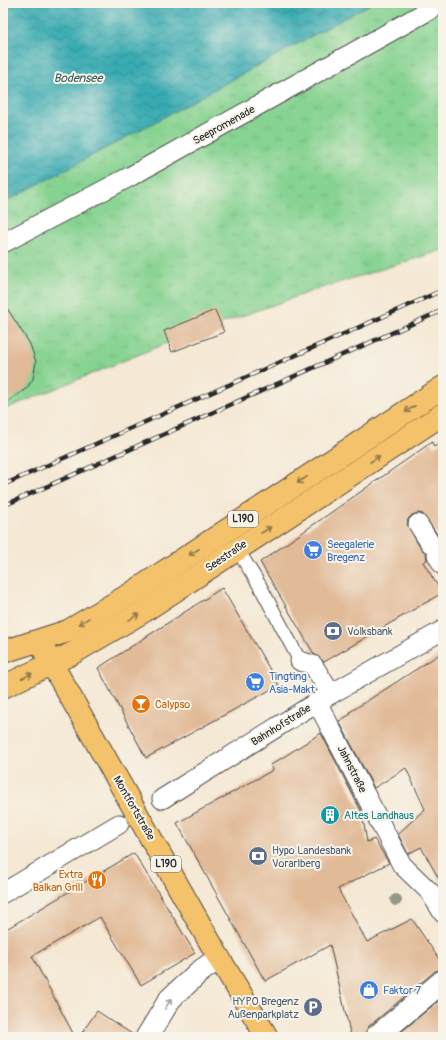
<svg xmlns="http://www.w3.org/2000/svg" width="446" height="1040" font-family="Pangolin,sans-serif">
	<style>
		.park { fill: url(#park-tufts); stroke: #597f5e }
		.water { fill: url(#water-waves); stroke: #326b6e }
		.building { fill: #e1ba97 }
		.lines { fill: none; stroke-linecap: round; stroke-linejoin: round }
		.service-casing { stroke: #494744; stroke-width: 15 }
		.pedestrian-casing { stroke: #494744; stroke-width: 21 }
		.minor-casing { stroke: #494744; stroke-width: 24 }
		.primary-casing { stroke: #494744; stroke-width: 24 }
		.service { stroke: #fff; stroke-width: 13 }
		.pedestrian { stroke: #fff; stroke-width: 19 }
		.minor { stroke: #fff; stroke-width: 22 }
		.primary { stroke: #f4c26a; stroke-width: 22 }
		.rail-casing { stroke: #2b2b2b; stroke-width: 4.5 }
		.rail { stroke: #f7f3e8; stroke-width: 3; stroke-dasharray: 9; stroke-linecap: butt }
		.tree { fill: #939785 }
		.oneway { stroke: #90764a }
		.oneway2 { stroke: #a0a0a0 }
		.labels { text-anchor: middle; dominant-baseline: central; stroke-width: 4; stroke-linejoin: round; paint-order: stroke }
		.shield { fill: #f7f3e8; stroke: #686764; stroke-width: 1 }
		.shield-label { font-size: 10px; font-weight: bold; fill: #2b2b2b }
		.street-label { font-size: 11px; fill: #2b2b2b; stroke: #f7f3e8 }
		.shop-label { font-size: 11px; fill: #366cbe; stroke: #f7f3e8; text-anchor: start }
		.service-label { font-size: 11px; fill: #4e5e75; stroke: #f7f3e8; text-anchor: start }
		.food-label { font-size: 11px; fill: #c56008; stroke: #f7f3e8; text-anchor: start }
		.culture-label { font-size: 11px; fill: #0d838f; stroke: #f7f3e8; text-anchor: start }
		.water-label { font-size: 12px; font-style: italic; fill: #305e61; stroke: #f7f3e8 }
	</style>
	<defs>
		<pattern id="park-tufts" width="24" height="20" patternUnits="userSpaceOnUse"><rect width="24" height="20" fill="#87d392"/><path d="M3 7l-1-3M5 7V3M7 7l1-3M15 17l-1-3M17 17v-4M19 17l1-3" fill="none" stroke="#75b57e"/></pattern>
		<pattern id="water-waves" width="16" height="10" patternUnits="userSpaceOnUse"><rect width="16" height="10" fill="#38abb2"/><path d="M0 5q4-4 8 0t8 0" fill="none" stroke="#2f8b91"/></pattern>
	</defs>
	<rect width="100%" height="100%" fill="#f7f3e8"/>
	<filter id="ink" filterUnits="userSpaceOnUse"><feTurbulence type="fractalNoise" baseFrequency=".025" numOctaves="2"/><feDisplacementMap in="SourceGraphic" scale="8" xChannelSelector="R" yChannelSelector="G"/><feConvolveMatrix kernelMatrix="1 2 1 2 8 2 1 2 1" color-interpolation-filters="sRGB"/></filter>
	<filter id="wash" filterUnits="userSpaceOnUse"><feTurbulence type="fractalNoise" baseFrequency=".012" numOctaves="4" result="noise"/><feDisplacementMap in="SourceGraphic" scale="16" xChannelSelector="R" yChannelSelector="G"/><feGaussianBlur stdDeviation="0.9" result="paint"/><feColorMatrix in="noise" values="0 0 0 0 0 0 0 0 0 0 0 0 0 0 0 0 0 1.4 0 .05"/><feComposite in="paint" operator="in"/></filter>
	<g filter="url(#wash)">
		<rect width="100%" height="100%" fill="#f5e8d4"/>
		<!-- park -->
		<polygon class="park" points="372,3 443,3 443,250 312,291 167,343 3,410 3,203 153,123"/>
		<!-- water -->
		<polygon class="water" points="3,3 372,3 153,123 3,203"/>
		<g id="blocks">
			<!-- building -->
			<g class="building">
				<polygon points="3,302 30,344 36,362 33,379 27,388 3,405"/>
				<polygon points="215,310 224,332 172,352 164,331"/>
				<polygon points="443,441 443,546 441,545 439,537 423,514 418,513 412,515 408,519 407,524 421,549 426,553 427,560 423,562 442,593 324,662 314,654 260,562 432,442 434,447"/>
				<polygon points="222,588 279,685 146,758 98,668"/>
				<polygon points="443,652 443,886 421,847 408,854 398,834 425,809 406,768 374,788 339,721 351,714 350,712"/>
				<polygon points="321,733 362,813 367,842 374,839 389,863 338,889 367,942 412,919 443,965 443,969 435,971 368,1027 364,1037 351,1037 330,945 265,981 177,823 273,770 271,765"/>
				<polygon points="134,853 195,953 141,985 100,917 32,956 75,1037 3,1037 3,931"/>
				<polygon points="443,997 443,1037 395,1037"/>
				<polygon points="97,1011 135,1036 135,1037 79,1037"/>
			</g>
		</g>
	</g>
	<g filter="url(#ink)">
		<use href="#blocks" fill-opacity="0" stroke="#494744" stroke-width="1"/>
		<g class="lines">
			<defs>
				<polyline id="service" points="237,549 260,586 300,661"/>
				<g id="pedestrian">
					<polyline points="3,243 131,176 442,3"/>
					<polyline points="418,524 430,543"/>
					<polyline points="437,555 443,565"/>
					<polyline points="300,661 313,665 331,694"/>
					<polyline points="317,702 402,865 430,892 443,913"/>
					<polyline points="162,799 317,702 443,630"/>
					<polyline points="3,893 119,824"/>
				</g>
				<g id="minor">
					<polyline points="147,1037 170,999 198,973 219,958"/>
					<polyline points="376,1037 443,981"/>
				</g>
				<g id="primary">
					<polyline points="3,652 68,631 132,593 443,387"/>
					<polyline points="45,652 219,958 267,1037"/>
					<polyline points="3,687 73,653 141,613 443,414"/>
				</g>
			</defs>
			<!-- service casing -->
			<use href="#service" class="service-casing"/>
			<!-- pedestrian casing -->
			<use href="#pedestrian" class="pedestrian-casing"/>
			<!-- minor casing -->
			<use href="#minor" class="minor-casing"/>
			<!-- primary casing -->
			<use href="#primary" class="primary-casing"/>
			<!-- service -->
			<use href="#service" class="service"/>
			<!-- pedestrian -->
			<use href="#pedestrian" class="pedestrian"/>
			<!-- minor -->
			<use href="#minor" class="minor"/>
			<!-- primary -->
			<use href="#primary" class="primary"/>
			<defs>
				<g id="rail">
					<polyline points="3,485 443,290"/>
					<polyline points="3,506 443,310"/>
				</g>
			</defs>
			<!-- rail casing -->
			<use href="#rail" class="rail-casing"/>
			<!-- rail -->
			<use href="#rail" class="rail"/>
		</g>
		<!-- trees -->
		<circle class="tree" cx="396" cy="900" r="6"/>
		<!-- one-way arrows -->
		<defs><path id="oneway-shaft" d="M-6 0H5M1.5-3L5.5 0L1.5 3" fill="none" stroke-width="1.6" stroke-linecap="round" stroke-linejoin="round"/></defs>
		<g class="oneway">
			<use href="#oneway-shaft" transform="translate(410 409) rotate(147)"/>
			<use href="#oneway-shaft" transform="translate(375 459) rotate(-33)"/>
			<use href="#oneway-shaft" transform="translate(302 480) rotate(147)"/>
			<use href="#oneway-shaft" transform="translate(266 530) rotate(-33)"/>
			<use href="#oneway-shaft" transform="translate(194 552) rotate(147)"/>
			<use href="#oneway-shaft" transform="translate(134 617) rotate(-31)"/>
			<use href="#oneway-shaft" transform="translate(84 621) rotate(149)"/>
			<use href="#oneway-shaft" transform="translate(27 676) rotate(-26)"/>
		</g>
		<use class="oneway2" href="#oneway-shaft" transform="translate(168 1004) rotate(-57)"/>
	</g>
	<!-- icons -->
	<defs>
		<symbol id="supermarket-disc" viewBox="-11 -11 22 22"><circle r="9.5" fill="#3f7fe0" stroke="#f7f3e8"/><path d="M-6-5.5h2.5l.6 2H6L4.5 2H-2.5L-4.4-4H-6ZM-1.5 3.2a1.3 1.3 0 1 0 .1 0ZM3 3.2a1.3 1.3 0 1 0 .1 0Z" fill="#fff"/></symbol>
		<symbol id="bank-disc" viewBox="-11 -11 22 22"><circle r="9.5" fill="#5c6f8a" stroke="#f7f3e8"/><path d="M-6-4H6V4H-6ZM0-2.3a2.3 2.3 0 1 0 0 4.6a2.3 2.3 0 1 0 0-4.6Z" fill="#fff"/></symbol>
		<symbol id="bar-disc" viewBox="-11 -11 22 22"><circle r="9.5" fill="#e8710a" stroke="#f7f3e8"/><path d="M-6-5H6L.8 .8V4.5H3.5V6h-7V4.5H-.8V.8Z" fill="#fff"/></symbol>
		<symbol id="building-disc" viewBox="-11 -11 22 22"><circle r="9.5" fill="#0f9aa8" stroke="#f7f3e8"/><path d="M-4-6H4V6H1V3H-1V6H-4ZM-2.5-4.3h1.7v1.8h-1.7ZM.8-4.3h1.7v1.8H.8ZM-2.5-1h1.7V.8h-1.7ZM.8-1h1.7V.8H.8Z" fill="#fff"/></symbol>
		<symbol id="restaurant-disc" viewBox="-11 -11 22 22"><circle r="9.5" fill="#e8710a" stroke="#f7f3e8"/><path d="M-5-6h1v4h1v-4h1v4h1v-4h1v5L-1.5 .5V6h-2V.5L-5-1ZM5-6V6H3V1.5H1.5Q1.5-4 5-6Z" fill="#fff"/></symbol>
		<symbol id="shop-disc" viewBox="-11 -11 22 22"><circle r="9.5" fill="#3f7fe0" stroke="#f7f3e8"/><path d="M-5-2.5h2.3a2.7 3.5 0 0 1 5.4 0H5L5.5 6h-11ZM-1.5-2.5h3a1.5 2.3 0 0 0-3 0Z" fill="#fff"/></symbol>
		<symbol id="parking-disc" viewBox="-11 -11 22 22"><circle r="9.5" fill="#5c6f8a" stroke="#f7f3e8"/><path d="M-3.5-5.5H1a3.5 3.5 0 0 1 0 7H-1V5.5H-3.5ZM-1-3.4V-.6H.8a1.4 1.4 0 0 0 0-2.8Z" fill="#fff"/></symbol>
	</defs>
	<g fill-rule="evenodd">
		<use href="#supermarket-disc" x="302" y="539" width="22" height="22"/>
		<use href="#bank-disc" x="322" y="620" width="22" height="22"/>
		<use href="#supermarket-disc" x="244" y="671" width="22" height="22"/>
		<use href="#bar-disc" x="130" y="693" width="22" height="22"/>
		<use href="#building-disc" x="319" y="804" width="22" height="22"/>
		<use href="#bank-disc" x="247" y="845" width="22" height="22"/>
		<use href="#restaurant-disc" x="86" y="869" width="22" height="22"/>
		<use href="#shop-disc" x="358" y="979" width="22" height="22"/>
		<use href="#parking-disc" x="302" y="996" width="22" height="22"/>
	</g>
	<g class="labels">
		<!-- shield labels -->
		<g class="shield">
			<rect x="228" y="511" width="30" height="16" rx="3"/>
			<rect x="151" y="856" width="30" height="16" rx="3"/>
		</g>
		<g class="shield-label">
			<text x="243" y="519">L190</text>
			<text x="166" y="864">L190</text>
		</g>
		<!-- street labels -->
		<g class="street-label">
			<text transform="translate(224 125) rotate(-29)">Seepromenade</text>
			<text transform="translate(226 556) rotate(-34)">Seestraße</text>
			<text transform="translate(281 725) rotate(-32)">Bahnhofstraße</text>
			<text transform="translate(352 769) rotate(63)">Jahnstraße</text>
			<text transform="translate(134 808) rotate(60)">Montfortstraße</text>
		</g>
		<!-- shop labels -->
		<g class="shop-label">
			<text x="327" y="544">Seegalerie<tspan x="327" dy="13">Bregenz</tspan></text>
			<text x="269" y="676">Tingting<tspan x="269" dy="13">Asia-Makt</tspan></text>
			<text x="383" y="990">Faktor 7</text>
		</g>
		<!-- service labels -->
		<g class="service-label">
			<text x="347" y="631">Volksbank</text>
			<text x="272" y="850">Hypo Landesbank<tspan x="272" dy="13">Vorarlberg</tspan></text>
			<text x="299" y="1001" text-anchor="end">HYPO Bregenz<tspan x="299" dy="13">Außenparkplatz</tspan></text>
		</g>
		<!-- food labels -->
		<g class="food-label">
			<text x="155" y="704">Calypso</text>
			<text x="83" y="874" text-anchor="end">Extra<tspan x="83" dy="13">Balkan Grill</tspan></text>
		</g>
		<!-- culture labels -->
		<g class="culture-label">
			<text x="344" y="815">Altes Landhaus</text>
		</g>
		<!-- water labels -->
		<g class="water-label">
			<text x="78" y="78">Bodensee</text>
		</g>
	</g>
	<!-- margin -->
	<rect width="446" height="1040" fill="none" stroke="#f7f3e8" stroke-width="16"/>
</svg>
